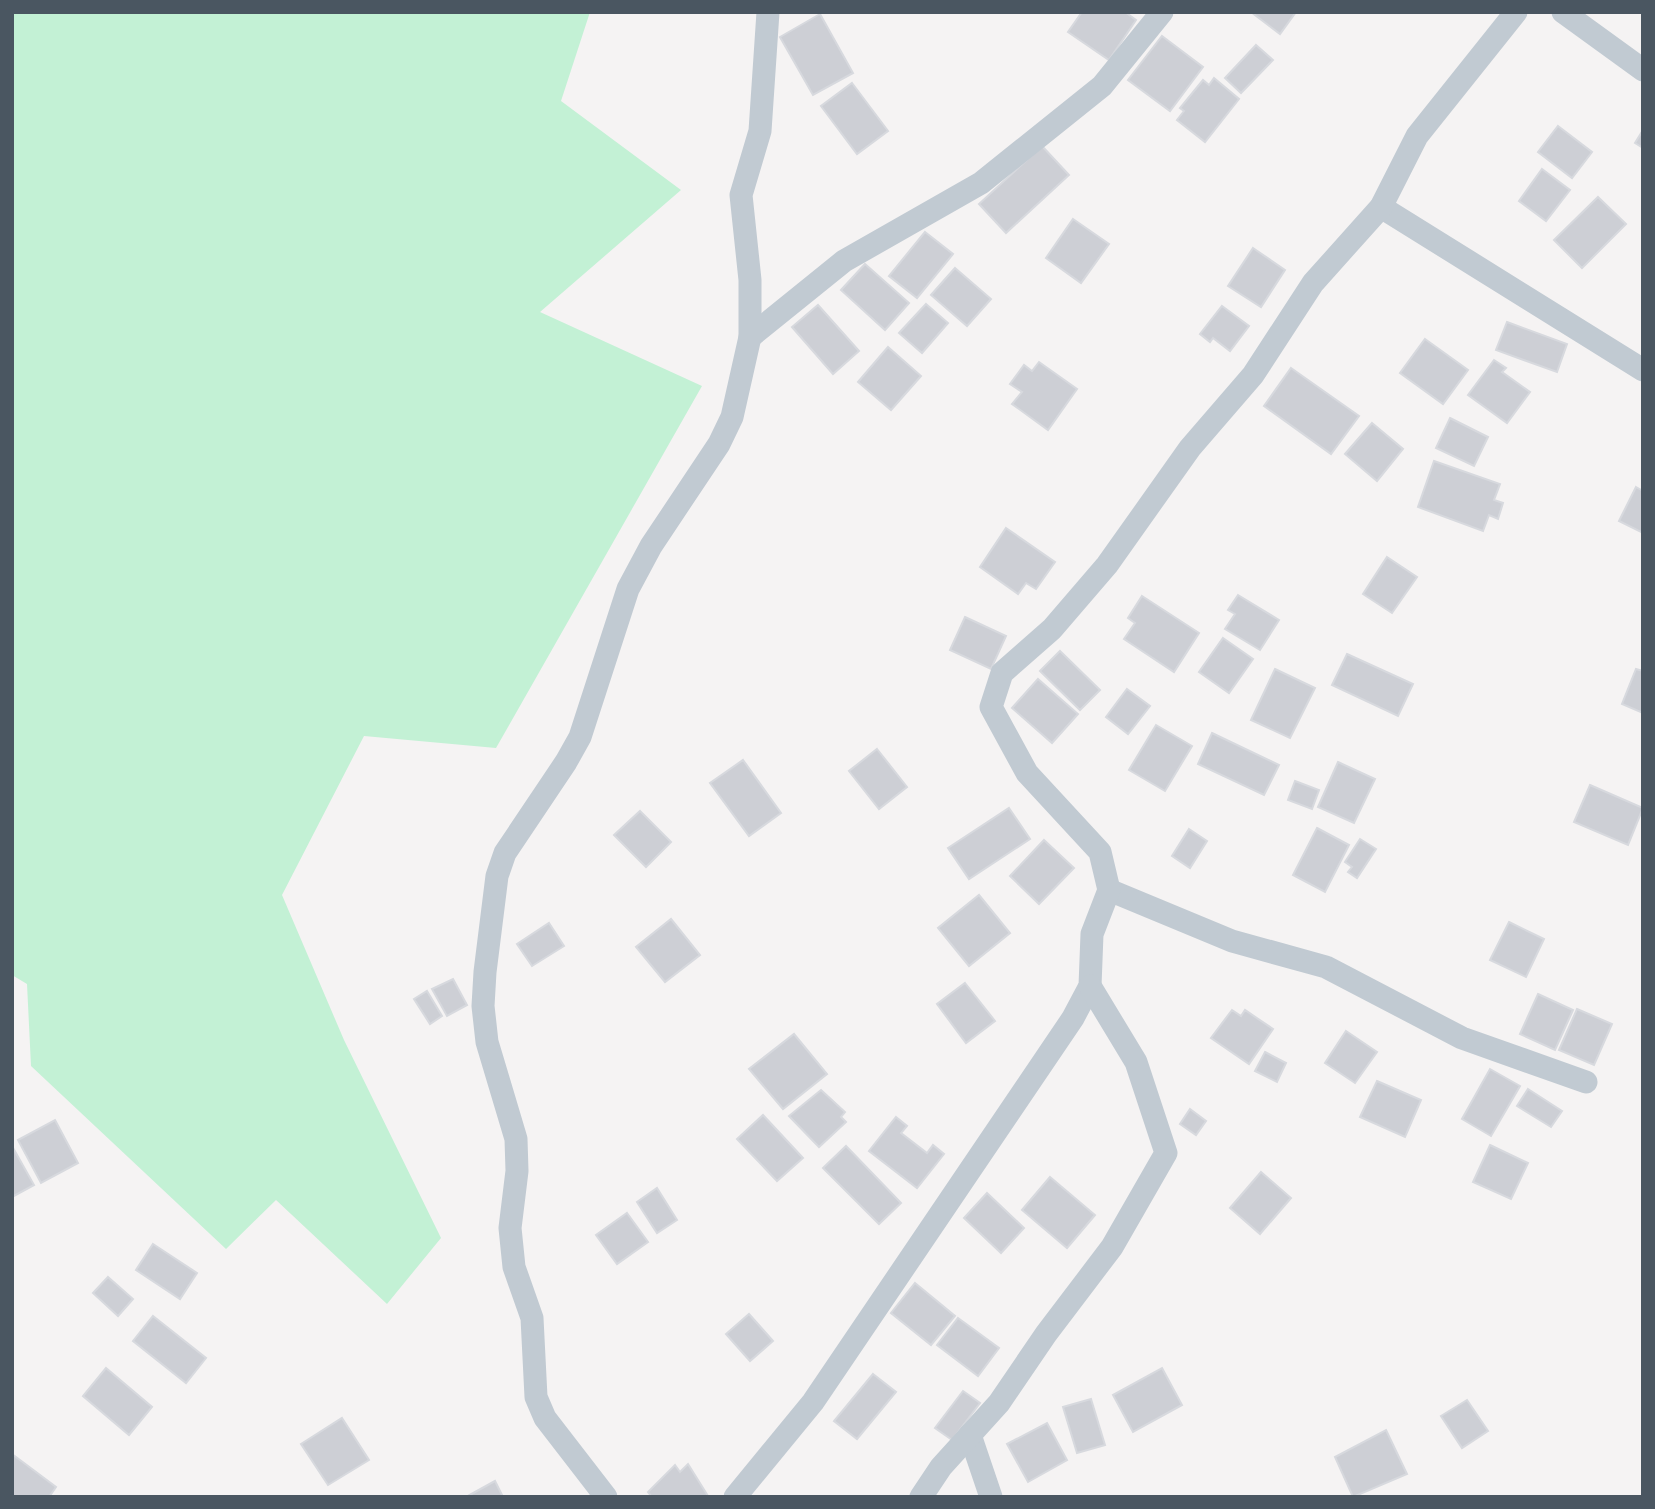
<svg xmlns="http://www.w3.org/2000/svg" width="1655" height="1509" font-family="'Space Grotesk',sans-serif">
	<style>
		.green { fill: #c3f1d5 }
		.building { fill: #cdcfd5; stroke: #d7d9de; stroke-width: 2 }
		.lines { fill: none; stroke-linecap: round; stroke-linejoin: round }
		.street { stroke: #c1cad2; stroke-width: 23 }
	</style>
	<rect width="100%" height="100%" fill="#f5f3f3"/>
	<!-- green -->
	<polygon class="green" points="12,12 590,12 561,101 681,190 540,312 702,386 496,748 364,736 282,895 344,1040 441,1238 387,1304 276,1200 226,1249 31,1066 27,984 12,975"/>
	<!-- building -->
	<g class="building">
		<polygon points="1082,12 1125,12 1136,20 1109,60 1068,32"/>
		<polygon points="1251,12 1296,12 1280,34"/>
		<polygon points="820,14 853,73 813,95 780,37"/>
		<polygon points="1162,36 1203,67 1170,111 1128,80"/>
		<polygon points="1256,45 1273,60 1241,93 1225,78"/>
		<polygon points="1214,78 1239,99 1205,142 1177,120 1184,111 1180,108 1203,80 1209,85"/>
		<polygon points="852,83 888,131 857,154 821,106"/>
		<polygon points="1558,126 1592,152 1572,178 1538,152"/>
		<polygon points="1643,130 1643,148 1635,143"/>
		<polygon points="1042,146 1069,175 1006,233 979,204"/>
		<polygon points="1542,169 1570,190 1546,221 1519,201"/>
		<polygon points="1598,197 1626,224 1582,268 1554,240"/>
		<polygon points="1073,219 1109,244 1081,283 1046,258"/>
		<polygon points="925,232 953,254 917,298 889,276"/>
		<polygon points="1253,248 1285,270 1261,307 1228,286"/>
		<polygon points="865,264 909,303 885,330 841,290"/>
		<polygon points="955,268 991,299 967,326 931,295"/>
		<polygon points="926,304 948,323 922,353 899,333"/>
		<polygon points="818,305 859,351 833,374 792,327"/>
		<polygon points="1222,306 1249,326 1230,351 1213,338 1210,342 1200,334"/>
		<polygon points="1507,322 1567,344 1557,372 1496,350"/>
		<polygon points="1425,339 1468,370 1443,404 1400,373"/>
		<polygon points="888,347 921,376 891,410 858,382"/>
		<polygon points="1494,360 1506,368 1502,372 1530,392 1507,423 1468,395"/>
		<polygon points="1039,362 1077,389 1048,430 1012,404 1022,392 1010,384 1024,365 1032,371"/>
		<polygon points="1291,368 1359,416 1331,454 1264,406"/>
		<polygon points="1450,418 1488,437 1474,466 1436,448"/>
		<polygon points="1372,423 1403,449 1377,481 1345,454"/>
		<polygon points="1434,461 1500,484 1494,500 1503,503 1498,519 1489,515 1483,531 1418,507"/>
		<polygon points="1636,487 1643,491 1643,533 1619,521"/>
		<polygon points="1006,528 1055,562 1036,589 1026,583 1018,594 980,567"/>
		<polygon points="1387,557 1417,577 1392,613 1363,594"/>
		<polygon points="1238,595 1279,620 1260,650 1225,629 1235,614 1228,610"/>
		<polygon points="1142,596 1199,633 1174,672 1124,639 1135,623 1128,618"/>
		<polygon points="965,617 1006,636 991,669 950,650"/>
		<polygon points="1223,638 1253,659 1229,693 1199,672"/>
		<polygon points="1060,651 1100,690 1080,710 1040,671"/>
		<polygon points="1347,654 1413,684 1398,716 1332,685"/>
		<polygon points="1275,669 1315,688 1290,738 1251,720"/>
		<polygon points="1636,669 1643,671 1643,713 1622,704"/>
		<polygon points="1038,679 1078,714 1052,743 1012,708"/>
		<polygon points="1127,689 1150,706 1128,734 1106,717"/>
		<polygon points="1156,725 1192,746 1165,791 1129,770"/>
		<polygon points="1212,733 1279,765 1264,795 1198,764"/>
		<polygon points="877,749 907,787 879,809 849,771"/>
		<polygon points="743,760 781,813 749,836 710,783"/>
		<polygon points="1338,762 1375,779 1354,823 1318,807"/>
		<polygon points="1295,781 1319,790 1312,809 1288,800"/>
		<polygon points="1590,785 1643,808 1628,845 1574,822"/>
		<polygon points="1009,808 1030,839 969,879 948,848"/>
		<polygon points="640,811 671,842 646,867 614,835"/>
		<polygon points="1317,828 1349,845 1325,892 1293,875"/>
		<polygon points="1189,829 1207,841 1190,868 1172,856"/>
		<polygon points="1360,839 1376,849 1357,878 1348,872 1352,867 1345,862"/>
		<polygon points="1044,840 1074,868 1039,904 1010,876"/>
		<polygon points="979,895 1010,933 969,966 938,928"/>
		<polygon points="671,919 700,955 665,982 636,947"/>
		<polygon points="1509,922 1544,939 1526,977 1490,960"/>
		<polygon points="549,923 564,946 532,966 517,944"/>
		<polygon points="453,979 467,1005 447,1016 432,989"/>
		<polygon points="965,983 995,1021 966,1043 937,1004"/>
		<polygon points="427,991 442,1016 430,1024 414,999"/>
		<polygon points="1538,994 1573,1010 1555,1050 1520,1034"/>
		<polygon points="1577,1009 1612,1024 1594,1065 1559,1050"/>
		<polygon points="1232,1010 1241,1016 1245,1010 1273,1029 1249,1064 1211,1038"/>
		<polygon points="1346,1031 1377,1052 1355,1083 1325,1063"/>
		<polygon points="794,1034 827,1074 783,1109 749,1069"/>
		<polygon points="1265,1052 1286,1063 1277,1082 1255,1071"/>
		<polygon points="1490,1069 1520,1086 1491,1136 1462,1119"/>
		<polygon points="1377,1081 1421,1100 1405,1137 1360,1117"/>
		<polygon points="1528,1089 1562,1111 1551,1127 1517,1106"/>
		<polygon points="821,1090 845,1112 841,1117 846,1122 819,1147 789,1116"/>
		<polygon points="1190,1109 1206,1121 1196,1135 1180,1124"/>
		<polygon points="763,1115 803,1158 777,1181 737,1139"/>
		<polygon points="896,1117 907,1126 901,1133 927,1153 933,1145 944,1154 917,1188 869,1151"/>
		<polygon points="55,1120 78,1163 41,1183 18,1140"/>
		<polygon points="1490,1145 1528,1163 1511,1199 1473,1182"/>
		<polygon points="12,1146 34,1185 12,1197"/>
		<polygon points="846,1146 901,1203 879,1224 823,1168"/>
		<polygon points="1261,1172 1291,1198 1260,1234 1230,1208"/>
		<polygon points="1050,1177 1095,1215 1067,1248 1022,1210"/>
		<polygon points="657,1188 677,1220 657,1233 637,1202"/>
		<polygon points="987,1193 1024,1228 1001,1253 964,1218"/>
		<polygon points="627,1213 648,1242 617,1264 596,1235"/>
		<polygon points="153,1244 197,1273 180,1299 136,1270"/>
		<polygon points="108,1277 133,1299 118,1316 93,1293"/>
		<polygon points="915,1283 955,1316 931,1345 891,1313"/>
		<polygon points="749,1314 773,1341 750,1361 726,1334"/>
		<polygon points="153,1316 206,1358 186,1383 133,1341"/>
		<polygon points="958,1318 999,1348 978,1376 937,1345"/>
		<polygon points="106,1368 152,1407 129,1435 83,1396"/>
		<polygon points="1162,1368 1182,1405 1133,1432 1113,1395"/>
		<polygon points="873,1374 896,1392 857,1439 834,1421"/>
		<polygon points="963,1391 980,1403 952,1440 935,1428"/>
		<polygon points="1091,1399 1105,1445 1077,1453 1063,1407"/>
		<polygon points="1467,1400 1488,1431 1462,1448 1441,1416"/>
		<polygon points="342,1418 369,1460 328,1485 301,1444"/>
		<polygon points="1047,1423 1067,1460 1028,1482 1007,1444"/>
		<polygon points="1386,1430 1407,1474 1353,1497 1335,1457"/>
		<polygon points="12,1454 56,1487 49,1497 12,1497"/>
		<polygon points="688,1464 708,1496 652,1497 648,1492 675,1465 680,1472"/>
		<polygon points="495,1481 503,1497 466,1497"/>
	</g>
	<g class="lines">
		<!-- street -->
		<g class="street">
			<polyline points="1563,12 1643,70"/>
			<polyline points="1381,207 1643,370"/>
			<polyline points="750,337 844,261 981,183 1102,86 1162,12"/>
			<polyline points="1109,890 1232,941 1326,967 1462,1038 1586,1082"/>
			<polyline points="970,1435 991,1497"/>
			<polyline points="606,1497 545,1418 536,1397 532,1318 514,1267 510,1228 517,1171 516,1139 487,1042 483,1006 485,972 497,876 505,853 566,762 580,737 628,589 651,546 719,444 732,417 750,337 750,280 741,195 760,131 768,12"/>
			<polyline points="735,1497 813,1402 1073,1018 1090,986 1092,934 1109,890 1100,852 1027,773 991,707 1002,673 1052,629 1107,565 1190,448 1253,375 1313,283 1381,207 1417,136 1516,12"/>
			<polyline points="921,1497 941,1467 999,1403 1046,1334 1112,1247 1166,1153 1136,1062 1090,986"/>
		</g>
	</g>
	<!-- border -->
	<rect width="1655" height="1509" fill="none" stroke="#4a5661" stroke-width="28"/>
</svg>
